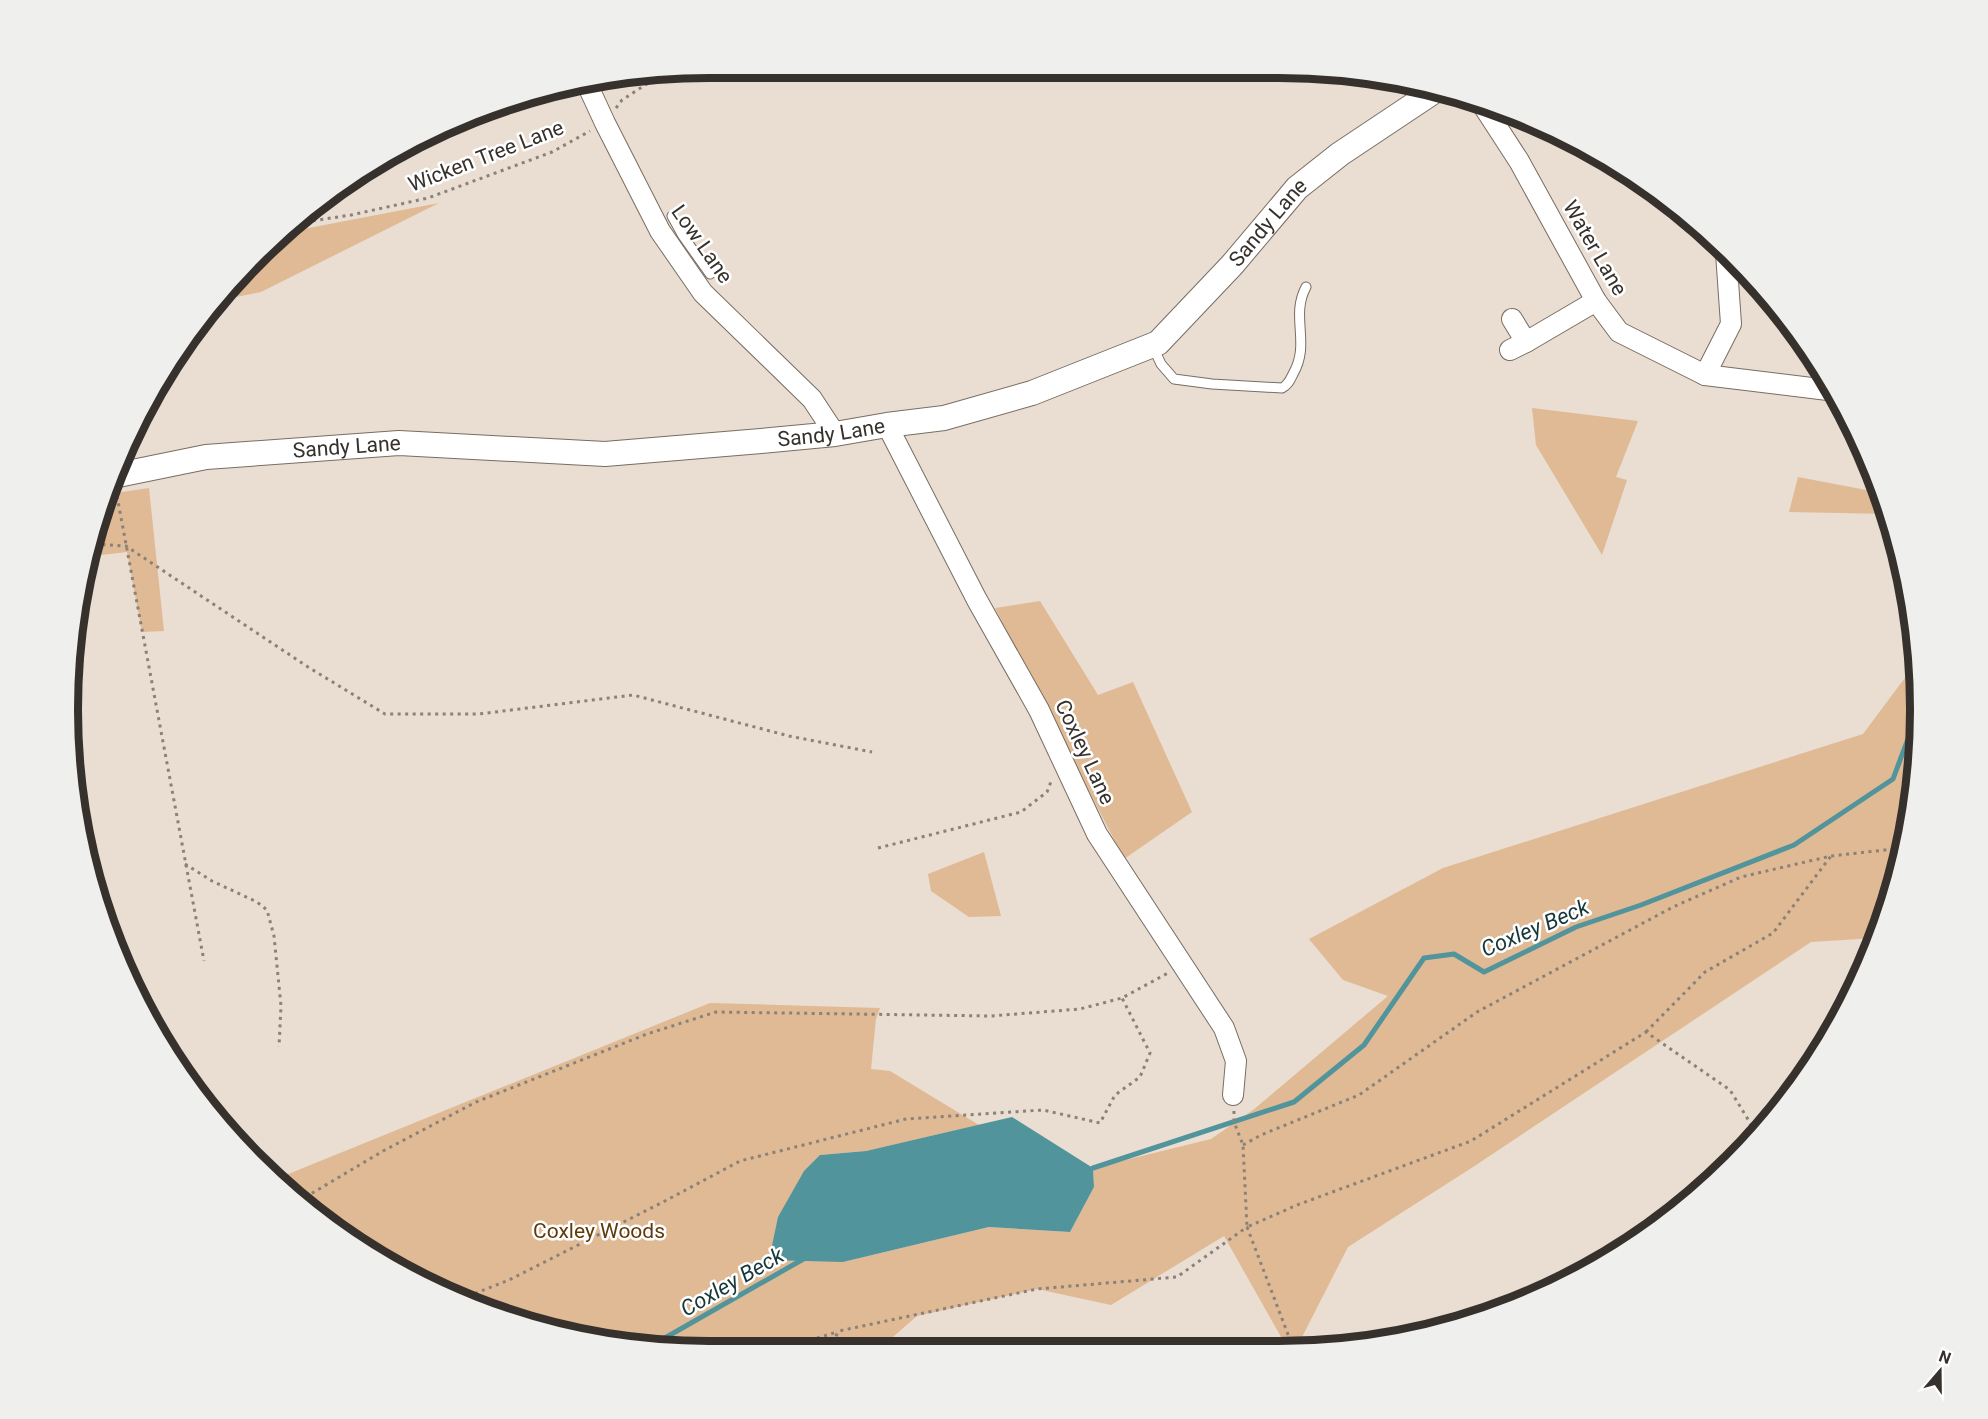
<svg xmlns="http://www.w3.org/2000/svg" width="1988" height="1419" font-family="Roboto,sans-serif">
	<style>
		.green { fill: #e0ba94 }
		.water { fill: #52949c }
		.lines { fill: none; stroke-linecap: round; stroke-linejoin: round }
		.stream { stroke: #52949c; stroke-width: 5 }
		.service-casing { stroke: #786d62; stroke-width: 11 }
		.minor-casing { stroke: #786d62; stroke-width: 22 }
		.tertiary-casing { stroke: #786d62; stroke-width: 26 }
		.path { stroke: #8a8279; stroke-width: 3; stroke-dasharray: 3 4.5; stroke-linecap: butt }
		.service { stroke: #fff; stroke-width: 9 }
		.minor { stroke: #fff; stroke-width: 20 }
		.tertiary { stroke: #fff; stroke-width: 24 }
		.labels { text-anchor: middle; dominant-baseline: central; stroke-width: 5; stroke-linejoin: round; paint-order: stroke }
		.street-label { font-size: 21px; fill: #36312c; stroke: #fff }
		.park-label { font-size: 21px; fill: #603a0b; stroke: #fff }
		.water-label { font-size: 22px; font-style: italic; fill: #16383b; stroke: #fff }
		.rim { fill: none; stroke: #36312c; stroke-width: 8 }
	</style>
	<rect width="100%" height="100%" fill="#eaddd1"/>
	<!-- green -->
	<g class="green">
		<polygon points="439,203 261,292 216,301 227,286 288,232"/>
		<polygon points="1532,408 1638,421 1616,477 1627,480 1602,555 1536,445"/>
		<polygon points="1798,477 1882,493 1889,514 1789,512"/>
		<polygon points="149,488 164,631 142,632 127,552 92,556 108,494"/>
		<polygon points="1040,601 1098,695 1133,682 1192,812 1124,859 995,608"/>
		<polygon points="1916,663 1919,751 1899,875 1875,938 1811,942 1473,1167 1348,1247 1301,1339 1285,1344 1224,1236 1111,1305 1037,1289 917,1316 879,1349 668,1350 544,1330 426,1285 319,1219 276,1179 710,1003 880,1008 876,1019 871,1069 890,1071 979,1125 866,1151 820,1155 843,1262 989,1227 1070,1232 1094,1187 1093,1168 1211,1139 1253,1110 1388,996 1343,980 1309,939 1443,868 1863,734"/>
		<polygon points="984,852 1001,916 969,917 931,891 928,874"/>
	</g>
	<!-- water -->
	<polygon class="water" points="1012,1117 1093,1168 1094,1187 1070,1232 989,1227 843,1262 769,1260 778,1217 804,1171 820,1155 866,1151"/>
	<g class="lines">
		<!-- stream -->
		<g class="stream">
			<polyline points="1093,1168 1294,1102 1364,1045 1424,958 1454,954 1484,972 1576,927 1641,905 1794,845 1893,779 1918,712"/>
			<polyline points="649,1347 807,1257"/>
		</g>
		<defs>
			<g id="service">
				<polyline points="672,216 683,236 710,274"/>
				<path d="M1153 347 1161 364 1174 379 1212 384 1282 388C1288 385 1290 380 1293 374 1311 343 1290 317 1306 287"/>
			</g>
			<g id="minor">
				<polyline points="587,84 605,123 660,231 703,293 812,399 835,434"/>
				<polyline points="1482,104 1519,161 1596,301 1619,332 1705,375 1836,391"/>
				<polyline points="1512,319 1526,342 1596,301"/>
				<polyline points="1510,350 1526,342"/>
				<polyline points="1705,375 1731,324 1726,253"/>
				<polyline points="887,425 977,600 1039,710 1097,834 1224,1028 1236,1061 1233,1095"/>
			</g>
			<g id="tertiary">
				<path id="s1" d="M113 476 206 457 399 443 605 454 761 441 835 434 887 425 944 418 1032 393 1158 343 1232 265 1297 188 1340 154 1436 90"/>
			</g>
		</defs>
		<!-- service casing -->
		<use href="#service" class="service-casing"/>
		<!-- minor casing -->
		<use href="#minor" class="minor-casing"/>
		<!-- tertiary casing -->
		<use href="#tertiary" class="tertiary-casing"/>
		<!-- path -->
		<g class="path">
			<polyline points="616,108 622,100 662,74"/>
			<polyline points="298,223 351,215 428,198 552,152 590,131"/>
			<polyline points="117,496 204,961"/>
			<polyline points="95,544 126,546 308,667 385,714 479,714 633,695 789,736 872,752"/>
			<polyline points="878,848 1021,812 1047,792 1052,779"/>
			<polyline points="185,864 212,881 257,902 267,910 274,936 281,1006 279,1047"/>
			<polyline points="1646,1032 1705,972 1773,933 1831,856"/>
			<polyline points="1234,1111 1234,1122 1243,1145 1247,1227 1297,1205 1471,1141 1646,1032 1730,1090 1757,1134"/>
			<polyline points="1243,1145 1261,1135 1359,1095 1477,1012 1673,907 1741,877 1831,856 1903,848"/>
			<polyline points="299,1201 383,1151 476,1102 647,1034 716,1012 991,1016 1080,1009 1122,998 1168,973"/>
			<polyline points="461,1299 509,1280 665,1201 740,1161 906,1119 1043,1110 1100,1123 1115,1095 1140,1077 1150,1053 1122,998"/>
			<polyline points="781,1349 837,1332"/>
			<polyline points="828,1349 839,1331 1037,1289 1177,1277 1247,1227 1289,1337 1295,1346"/>
		</g>
		<!-- service -->
		<use href="#service" class="service"/>
		<!-- minor -->
		<use href="#minor" class="minor"/>
		<!-- tertiary -->
		<use href="#tertiary" class="tertiary"/>
	</g>
	<g class="labels">
		<!-- street labels -->
		<g class="street-label">
			<text transform="translate(486 156) rotate(-21)">Wicken Tree Lane</text>
			<text stroke="none"><textPath href="#s1" startOffset="1226">Sandy Lane</textPath></text>
			<text transform="translate(702 244) rotate(55)">Low Lane</text>
			<text transform="translate(1595 248) rotate(60)">Water Lane</text>
			<text stroke="none"><textPath href="#s1" startOffset="722">Sandy Lane</textPath></text>
			<text stroke="none"><textPath href="#s1" startOffset="236">Sandy Lane</textPath></text>
			<text transform="translate(1085 752) rotate(65)">Coxley Lane</text>
		</g>
		<!-- park labels -->
		<g class="park-label">
			<text x="599" y="1231">Coxley Woods</text>
		</g>
		<!-- water labels -->
		<g class="water-label">
			<text transform="translate(1535 928) rotate(-23)">Coxley Beck</text>
			<text transform="translate(732 1282) rotate(-30)">Coxley Beck</text>
		</g>
	</g>
	<!-- crop -->
	<path d="M0 0H1988V1419H0ZM709 78H1279A631 631 0 0 1 1910 709V710A631 631 0 0 1 1279 1341H709A631 631 0 0 1 78 710V709A631 631 0 0 1 709 78Z" fill="#efefee" fill-rule="evenodd"/>
	<path class="rim" d="M709 78H1279A631 631 0 0 1 1910 709V710A631 631 0 0 1 1279 1341H709A631 631 0 0 1 78 710V709A631 631 0 0 1 709 78Z"/>
	<!-- north arrow -->
	<g transform="translate(1940 1371) rotate(20)" stroke="#ffffff" stroke-width="4.5" paint-order="stroke">
	<path d="M0-4.5L10 22L0 15L-10 22Z" fill="#36312c"/>
	<text y="-9" font-size="16" font-weight="bold" text-anchor="middle" fill="#36312c">N</text>
	</g>
</svg>
